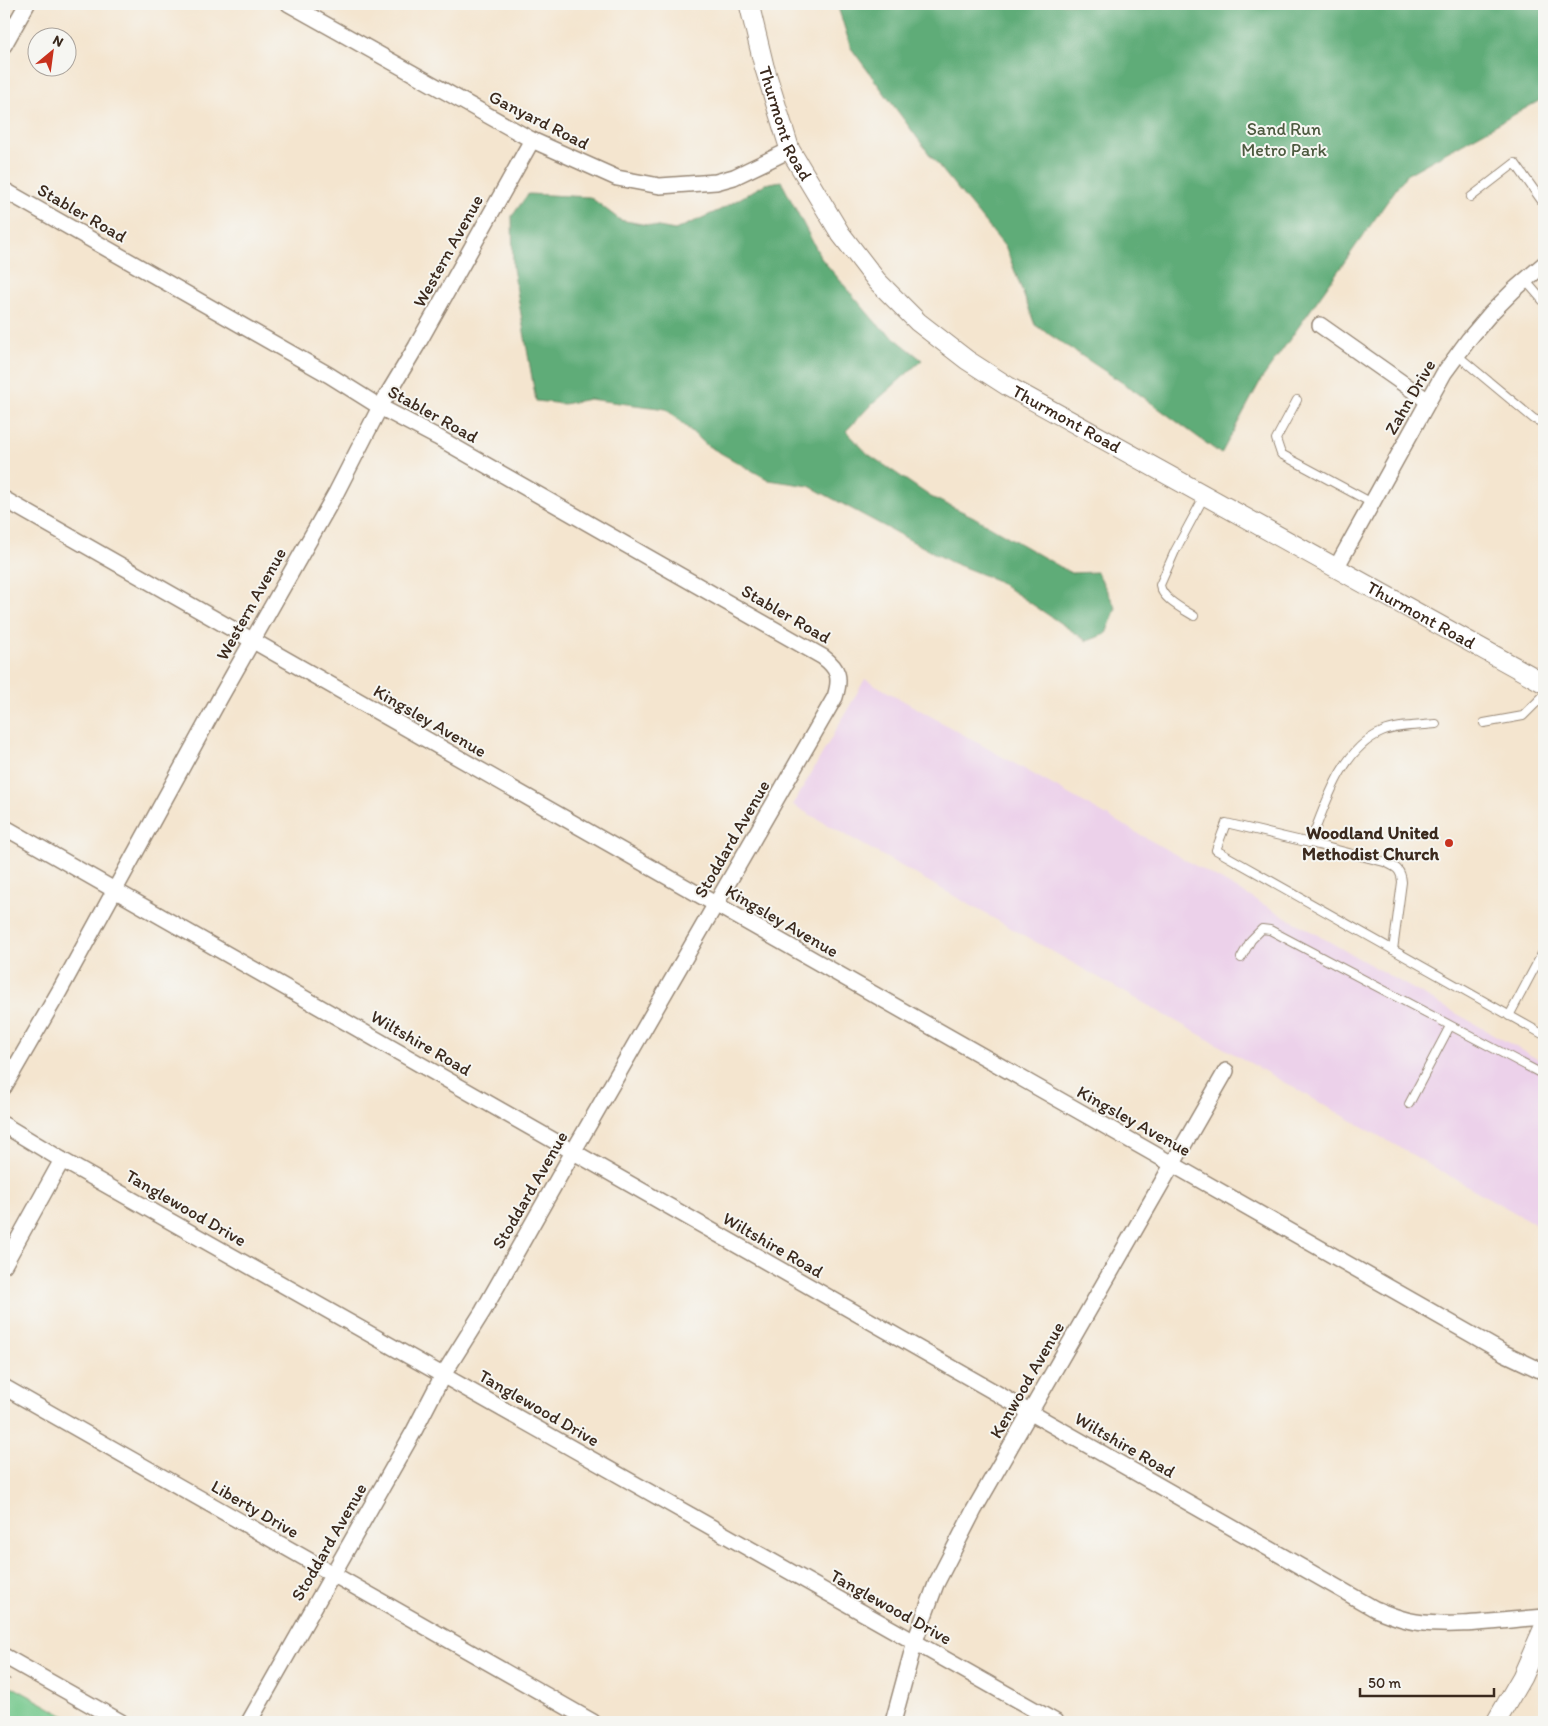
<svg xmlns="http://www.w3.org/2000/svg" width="1548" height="1726" font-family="Itim,sans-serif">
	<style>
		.built { fill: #ecd1ea }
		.green { fill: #74c88c; stroke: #587955 }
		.forest { fill: #5fac78; stroke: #4d6b4b }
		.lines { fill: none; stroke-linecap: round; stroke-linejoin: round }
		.service-casing { stroke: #988876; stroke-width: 10 }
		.minor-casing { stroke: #988876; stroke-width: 18 }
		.tertiary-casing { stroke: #988876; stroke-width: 21 }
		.path { stroke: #988876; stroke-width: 3; stroke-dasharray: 1 4; stroke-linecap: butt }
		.service { stroke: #fff; stroke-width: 8 }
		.minor { stroke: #fff; stroke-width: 15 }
		.tertiary { stroke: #fff; stroke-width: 19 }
		.poi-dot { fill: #c8321e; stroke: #f6f6f2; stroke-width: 2 }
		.labels { text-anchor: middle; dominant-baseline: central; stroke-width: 4; stroke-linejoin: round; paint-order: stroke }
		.street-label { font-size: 18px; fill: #3b2a1e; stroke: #f6f6f2 }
		.park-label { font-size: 18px; fill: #4c593f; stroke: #f6f6f2 }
		.poi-label { font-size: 18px; font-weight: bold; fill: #3b2a1e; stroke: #f6f6f2; text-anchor: end }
	</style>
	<rect width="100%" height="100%" fill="#f6f6f2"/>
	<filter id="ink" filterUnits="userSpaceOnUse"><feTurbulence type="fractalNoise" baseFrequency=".02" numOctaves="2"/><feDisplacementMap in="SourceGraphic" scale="10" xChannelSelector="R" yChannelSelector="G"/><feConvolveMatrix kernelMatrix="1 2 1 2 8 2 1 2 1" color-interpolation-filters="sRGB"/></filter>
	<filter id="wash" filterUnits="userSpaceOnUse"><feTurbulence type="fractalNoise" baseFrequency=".0096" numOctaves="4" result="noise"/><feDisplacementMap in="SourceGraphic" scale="20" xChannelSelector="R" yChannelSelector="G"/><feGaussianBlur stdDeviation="1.12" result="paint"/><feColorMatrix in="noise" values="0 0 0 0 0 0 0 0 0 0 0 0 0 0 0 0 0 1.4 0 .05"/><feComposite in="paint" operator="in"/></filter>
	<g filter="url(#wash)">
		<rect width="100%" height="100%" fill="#f4e5cf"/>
		<!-- built -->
		<polygon class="built" points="865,679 1544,1063 1544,1229 793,805"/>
		<!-- green -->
		<polygon class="green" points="4,1682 76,1722 4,1722"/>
		<!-- forest -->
		<g class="forest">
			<polygon points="837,4 1544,4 1544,98 1406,175 1261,380 1221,454 1135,391 1035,325 1006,248 930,155 851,48"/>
			<polygon points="781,181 821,258 877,324 922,360 867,409 846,431 868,454 931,497 972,516 1071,573 1097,572 1116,608 1106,634 1087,641 996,580 951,562 809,486 769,480 708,446 666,409 589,399 564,404 536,401 513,268 512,216 528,194 590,197 620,220 675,230 720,210 765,184"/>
		</g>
	</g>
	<g filter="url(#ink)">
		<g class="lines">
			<defs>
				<g id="service">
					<polyline points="1471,197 1515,163 1544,204"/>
					<polyline points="1525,280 1544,302"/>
					<polyline points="1457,355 1534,419 1544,423"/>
					<polyline points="1297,400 1276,439 1281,454 1372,503"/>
					<path d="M1194 616C1183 609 1162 599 1160 585L1175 551 1205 495"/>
					<polyline points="1484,723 1523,716 1544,695"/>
					<path d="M1436 724C1418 726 1398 725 1382 732 1341 749 1325 806 1310 843L1226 823 1216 850 1544 1035"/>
					<path d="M1310 843 1384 862C1396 867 1401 869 1402 882L1393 950"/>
					<polyline points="1241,958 1251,940 1262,929 1270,930 1544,1075"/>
					<polyline points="1509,1016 1544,950"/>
					<polyline points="1409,1104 1450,1026"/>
				</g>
				<g id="minor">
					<polyline points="289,4 532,140 617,178 660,186 716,182 734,177 790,150"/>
					<polyline points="4,45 27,4"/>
					<path d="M4 190 329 375 380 407 437 437 823 657C839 669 841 678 835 697L573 1152 483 1311 443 1375 414 1431 249 1722"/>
					<polyline points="1320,325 1428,401"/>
					<polyline points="4,499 1504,1353 1544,1372"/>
					<polyline points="1336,568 1444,373 1469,339 1491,313 1514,290 1544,264"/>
					<path d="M4 827 1375 1609C1388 1614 1401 1620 1416 1622 1458 1628 1502 1620 1544 1617"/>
					<polyline points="4,1087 60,990 220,698 336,493 380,407 416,347 532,140"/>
					<polyline points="4,1125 62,1160 1056,1722"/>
					<polyline points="4,1265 62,1160"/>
					<polyline points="4,1387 593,1722"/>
					<polyline points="4,1656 121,1722"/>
					<polyline points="893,1722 915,1641 936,1584 974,1510 1226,1071"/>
				</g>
				<g id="tertiary">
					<path id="s1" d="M749 4 764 66 790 150 840 233 877 281 918 322 967 360 1009 387 1544 683"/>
					<polyline points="1496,1722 1522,1677 1544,1627"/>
				</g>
			</defs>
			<!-- service casing -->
			<use href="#service" class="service-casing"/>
			<!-- minor casing -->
			<use href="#minor" class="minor-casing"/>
			<!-- tertiary casing -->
			<use href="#tertiary" class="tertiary-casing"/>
			<!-- path -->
			<polyline class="path" points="4,1688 10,1677"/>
			<!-- service -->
			<use href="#service" class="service"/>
			<!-- minor -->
			<use href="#minor" class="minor"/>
			<!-- tertiary -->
			<use href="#tertiary" class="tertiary"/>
		</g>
	</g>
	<!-- markers -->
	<circle class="poi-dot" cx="1449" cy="843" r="5"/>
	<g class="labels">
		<!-- street labels -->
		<g class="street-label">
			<text transform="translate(539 120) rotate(27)">Ganyard Road</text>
			<text stroke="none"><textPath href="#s1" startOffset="125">Thurmont Road</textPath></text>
			<text transform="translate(82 213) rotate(30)">Stabler Road</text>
			<text transform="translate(448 251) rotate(-61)">Western Avenue</text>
			<text transform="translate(1410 397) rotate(-60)">Zahn Drive</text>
			<text transform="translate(433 414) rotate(29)">Stabler Road</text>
			<text stroke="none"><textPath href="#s1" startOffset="545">Thurmont Road</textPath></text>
			<text transform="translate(251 604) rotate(-61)">Western Avenue</text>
			<text transform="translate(786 614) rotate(30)">Stabler Road</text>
			<text stroke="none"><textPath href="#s1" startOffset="950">Thurmont Road</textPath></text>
			<text transform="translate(430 721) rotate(30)">Kingsley Avenue</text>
			<text transform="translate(732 839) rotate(-60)">Stoddard Avenue</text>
			<text transform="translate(782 921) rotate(30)">Kingsley Avenue</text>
			<text transform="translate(421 1043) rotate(30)">Wiltshire Road</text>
			<text transform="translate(1134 1121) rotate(29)">Kingsley Avenue</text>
			<text transform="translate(530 1190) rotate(-60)">Stoddard Avenue</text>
			<text transform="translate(186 1208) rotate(30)">Tanglewood Drive</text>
			<text transform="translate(773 1245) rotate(30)">Wiltshire Road</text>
			<text transform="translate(1027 1380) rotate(-60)">Kenwood Avenue</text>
			<text transform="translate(539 1408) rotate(30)">Tanglewood Drive</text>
			<text transform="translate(1125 1445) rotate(30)">Wiltshire Road</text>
			<text transform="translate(255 1509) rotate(30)">Liberty Drive</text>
			<text transform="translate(329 1542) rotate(-60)">Stoddard Avenue</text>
			<text transform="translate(891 1607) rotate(29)">Tanglewood Drive</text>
		</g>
		<!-- park labels -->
		<g class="park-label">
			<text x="1284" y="129">Sand Run<tspan x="1284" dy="21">Metro Park</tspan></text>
		</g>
		<!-- poi labels -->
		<g class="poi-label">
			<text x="1439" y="833">Woodland United<tspan x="1439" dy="21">Methodist Church</tspan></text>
		</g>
	</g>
	<!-- margin -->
	<rect width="1548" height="1726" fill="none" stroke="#f6f6f2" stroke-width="20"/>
	<!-- north arrow -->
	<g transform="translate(52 52) rotate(29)"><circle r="24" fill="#f6f6f2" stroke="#aba49d"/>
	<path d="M0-4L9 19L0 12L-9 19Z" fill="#c8321e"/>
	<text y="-8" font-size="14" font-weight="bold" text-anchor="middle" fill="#3b2a1e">N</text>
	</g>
	<!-- scale -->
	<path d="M1360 1688v8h134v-8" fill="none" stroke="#3b2a1e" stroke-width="2.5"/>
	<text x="1368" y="1688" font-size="15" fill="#3b2a1e" stroke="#f6f6f2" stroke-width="4" paint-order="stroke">50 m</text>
</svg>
